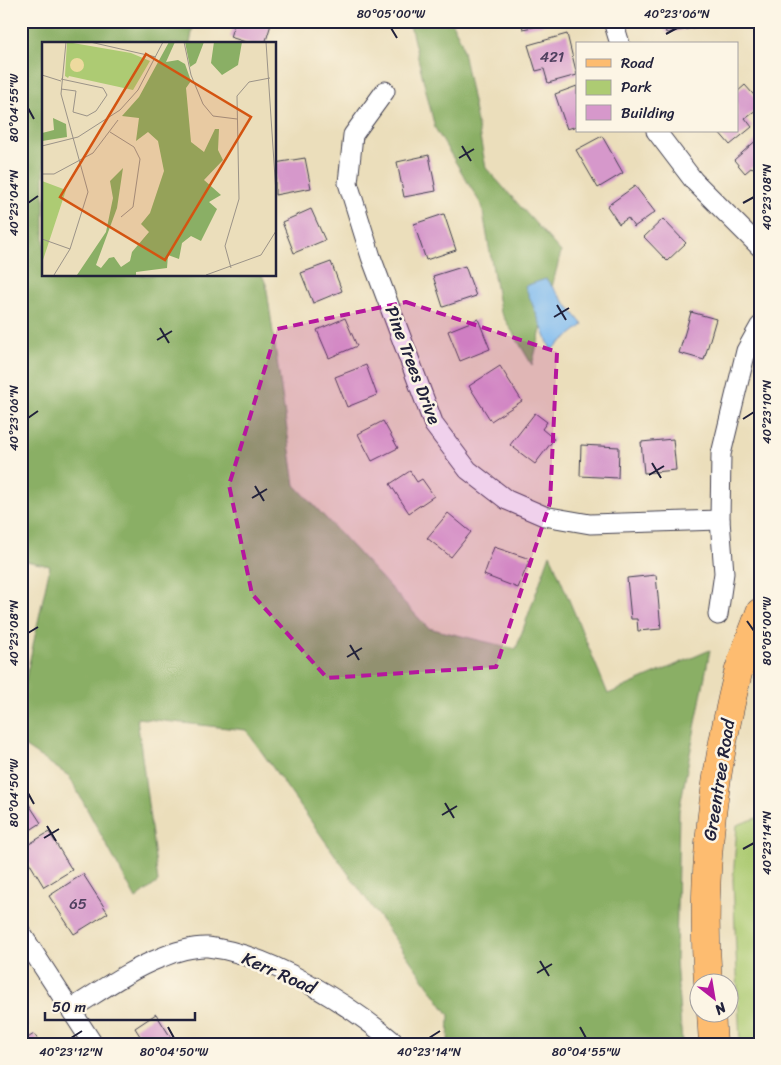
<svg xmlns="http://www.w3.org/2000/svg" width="781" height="1065" font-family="Sriracha,sans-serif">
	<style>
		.green { fill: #adcb73; stroke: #687657 }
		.forest { fill: #8aaf65; stroke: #566850 }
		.water { fill: #7dbaf0; stroke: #506e96 }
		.building { fill: #d698cb }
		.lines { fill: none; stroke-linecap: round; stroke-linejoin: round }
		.street-casing { stroke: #403e4e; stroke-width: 21 }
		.primary-casing { stroke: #403e4e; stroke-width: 29 }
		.street { stroke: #fff; stroke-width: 19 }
		.primary { stroke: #fdbc70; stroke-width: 28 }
		.marked { fill: #b5179e; fill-opacity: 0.2; stroke: #b5179e; stroke-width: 4; stroke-dasharray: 10 6; stroke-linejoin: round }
		.ticks { fill: none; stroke: #22223b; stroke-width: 2 }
		.labels { text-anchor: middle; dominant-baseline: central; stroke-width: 5; stroke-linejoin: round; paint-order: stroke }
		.number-label { font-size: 15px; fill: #4f405f }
		.street-label { font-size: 18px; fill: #22223b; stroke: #fcf5e5 }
		.inset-road { fill: none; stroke: #9b9388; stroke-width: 1 }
		.view { fill: #d45411; fill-opacity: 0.15; stroke: #d45411; stroke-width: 2.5 }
		.inset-edge { fill: none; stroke: #22223b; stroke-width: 2.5 }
		.neatline { fill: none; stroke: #22223b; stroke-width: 2 }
		.ticks-label { font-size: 12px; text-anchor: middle; fill: #22223b }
	</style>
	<rect width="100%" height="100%" fill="#fcf5e5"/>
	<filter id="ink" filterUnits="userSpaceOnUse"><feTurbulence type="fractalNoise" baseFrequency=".02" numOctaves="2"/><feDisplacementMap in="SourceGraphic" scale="10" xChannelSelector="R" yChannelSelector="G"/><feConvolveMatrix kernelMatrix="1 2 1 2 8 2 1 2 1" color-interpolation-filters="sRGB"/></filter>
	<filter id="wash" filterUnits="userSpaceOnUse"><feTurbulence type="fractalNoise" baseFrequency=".0096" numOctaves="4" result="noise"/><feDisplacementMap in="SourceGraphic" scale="20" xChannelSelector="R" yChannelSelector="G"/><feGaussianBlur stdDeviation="1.12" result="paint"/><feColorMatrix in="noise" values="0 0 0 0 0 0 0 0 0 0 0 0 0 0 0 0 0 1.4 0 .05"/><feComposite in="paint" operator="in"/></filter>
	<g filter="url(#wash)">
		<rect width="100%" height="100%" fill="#ebdebb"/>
		<!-- green -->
		<polygon class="green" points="760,817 760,1044 740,1044 733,880 737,825"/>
		<!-- forest -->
		<g class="forest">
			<polygon points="21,21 194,21 190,44 44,44 44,275 262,275 266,284 295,485 428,628 516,649 550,554 608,694 710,650 679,811 676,960 682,1044 448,1044 449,1015 246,730 137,718 158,882 136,899 69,776 21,744 21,701 50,566 21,560"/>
			<polygon points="409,21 451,21 461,41 486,168 561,252 532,365 500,311 482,206 435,128"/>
		</g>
		<!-- water -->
		<polygon class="water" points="546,279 583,325 551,350 525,286"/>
		<g id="blocks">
			<!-- building -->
			<g class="building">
				<polygon points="235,21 272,21 265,44 252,44 230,37"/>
				<polygon points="521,21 556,21 556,22 523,29"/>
				<polygon points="664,21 702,21 703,26 666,33"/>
				<polygon points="567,34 577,75 548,83 544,69 536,71 528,45"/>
				<polygon points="745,85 760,102 760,107 745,118 752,127 730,145 718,131 737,131 737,92"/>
				<polygon points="577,86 577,126 567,129 555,94"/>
				<polygon points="602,136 623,173 598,188 576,150"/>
				<polygon points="760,137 760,175 752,167 745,173 734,160"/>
				<polygon points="429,155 436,191 404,197 397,162"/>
				<polygon points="305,158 311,188 275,195 275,163"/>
				<polygon points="635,186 655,212 634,227 628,218 619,224 607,206"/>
				<polygon points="311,209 325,240 294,253 282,222"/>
				<polygon points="444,214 456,250 426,260 414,224"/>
				<polygon points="663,219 686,243 667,261 644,237"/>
				<polygon points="331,262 342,291 313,303 301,273"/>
				<polygon points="465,266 476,296 443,307 433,276"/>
				<polygon points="691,312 716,319 704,360 679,353"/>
				<polygon points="345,318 357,346 329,358 317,330"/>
				<polygon points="478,319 490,349 460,361 448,331"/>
				<polygon points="366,365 377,395 347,407 335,377"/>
				<polygon points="500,366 522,401 491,421 469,386"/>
				<polygon points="535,413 547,422 542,429 554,439 535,464 510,445"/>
				<polygon points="383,421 398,448 372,461 358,434"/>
				<polygon points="673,439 676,470 644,473 641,442"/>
				<polygon points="581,445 619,447 618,478 580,476"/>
				<polygon points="410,471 417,482 422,479 434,496 409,513 390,484"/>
				<polygon points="448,513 471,532 451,557 427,538"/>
				<polygon points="494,547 530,559 518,588 484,575"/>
				<polygon points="656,575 661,629 638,631 637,619 631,619 627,578"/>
				<polygon points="21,792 41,823 21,836"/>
				<polygon points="49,832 72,870 44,887 21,849"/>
				<polygon points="83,874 108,913 74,934 49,896"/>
				<polygon points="21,1014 28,1025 21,1030"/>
				<polygon points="156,1014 175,1044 145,1044 135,1028"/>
				<polygon points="34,1034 41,1044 21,1044 21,1042"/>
			</g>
		</g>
	</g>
	<g filter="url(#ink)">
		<use href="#blocks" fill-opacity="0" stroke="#403e4e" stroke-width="1"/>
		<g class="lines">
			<defs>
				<g id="street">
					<polyline points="613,21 620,44"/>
					<polyline points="385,91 353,135 348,183 371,257 434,425 468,470 507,500 544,516 590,524 720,520"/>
					<polyline points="656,131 694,181 760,247"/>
					<polyline points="718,615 724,573 720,520 721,454 746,351 760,326"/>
					<polyline points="21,933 93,1044"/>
					<path d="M71 1009C100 991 129 970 160 958 173 952 195 946 208 947 270 954 349 1004 396 1044"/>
				</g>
				<g id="primary">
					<path d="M708 982C700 879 713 774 738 673 744 653 753 632 760 612"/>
					<polyline points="711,1012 713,1044"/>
				</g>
			</defs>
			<!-- street casing -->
			<use href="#street" class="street-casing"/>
			<!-- primary casing -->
			<use href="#primary" class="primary-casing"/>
			<!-- street -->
			<use href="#street" class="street"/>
			<!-- primary -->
			<use href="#primary" class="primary"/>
		</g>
	</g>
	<!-- marked area -->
	<path class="marked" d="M406 302 557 352 550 503 496 667 327 678 252 594 229 485 277 329Z"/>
	<!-- ticks -->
	<path class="ticks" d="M391 28 397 38M666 34 677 28M28 108 34 119M462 146 471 161M459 158 474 149M28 203 38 196M743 203 754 197M557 305 566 320M554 317 569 308M160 328 169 343M157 340 172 331M28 418 38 411M743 419 754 412M652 463 661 478M649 475 664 466M255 486 264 501M252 498 267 489M747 621 754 631M28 633 38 627M350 645 359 660M347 657 362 648M28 793 34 804M445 803 454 818M442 815 457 806M47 826 56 841M44 838 59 829M743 849 754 843M540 961 549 976M537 973 552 964M168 1027 174 1038M580 1027 586 1038M71 1038 82 1031M429 1038 440 1031"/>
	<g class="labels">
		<!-- number labels -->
		<g class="number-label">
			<text x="552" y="57">421</text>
			<text x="78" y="904">65</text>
		</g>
		<!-- street labels -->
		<g class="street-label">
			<text transform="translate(413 365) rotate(69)">Pine Trees Drive</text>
			<text transform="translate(719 780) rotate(-81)">Greentree Road</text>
			<text transform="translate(279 973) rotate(24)">Kerr Road</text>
		</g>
	</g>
	<!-- overview -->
	<g transform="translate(42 42)">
		<rect width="234" height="234" fill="#ebdebb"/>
		<path d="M25 0 89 11 108 19 91 48 27 34 26 36 23 34ZM0 139 24 148 0 221Z" fill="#adcb73"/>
		<path d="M127 0H133L124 20 136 18 143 22 149 39 144 46 149 100 162 110 173 87H177L176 108 181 118 162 138 179 153 167 160 175 167 159 199 149 194 140 201 137 217 126 213 125 226 94 230V233H35L64 190 71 156 68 139 81 126 75 166 54 223 59 226 67 216 72 215 79 225 88 219 90 210 107 190 99 182 108 171 122 129 116 99 106 90 94 99 97 76 80 74 97 55ZM143 0H162L154 21 148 25ZM172 0H200L196 23 180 33 169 21ZM11 76 24 82 25 95 0 99V91L12 88Z" fill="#8aaf65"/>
		<path d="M28 23a7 7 0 1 1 14 0a7 7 0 1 1-14 0Z" fill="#eeda9e"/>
		<path class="inset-road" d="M48 0 114 15M142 0 149 33 161 62 171 74 195 77M224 0 234 151M0 33 19 39M19 47 34 49 31 70 45 74 54 69 65 53 61 46 19 37M68 90 92 105 98 117 91 165 79 175M0 104 36 95 78 68 96 48 121 0M0 132H12L51 111 76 78M0 197 28 207M189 226 183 204 197 157 195 54 207 40 228 36M12 233 28 207 46 150 19 52 24 0M164 233 219 213 234 189"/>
		<path class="view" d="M104 12 209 75 123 218 18 155Z"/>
		<rect width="234" height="234" class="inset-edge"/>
	</g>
	<!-- margin -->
	<rect width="781" height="1065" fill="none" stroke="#fcf5e5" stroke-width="55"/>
	<!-- legend -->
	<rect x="576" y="42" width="162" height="90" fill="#fcf5e5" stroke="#a5a1a1"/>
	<rect x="586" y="59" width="25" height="8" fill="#fdbc70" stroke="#a5a1a1"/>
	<text x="621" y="68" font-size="15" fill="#22223b">Road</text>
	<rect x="586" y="80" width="25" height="15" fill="#adcb73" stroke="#a5a1a1"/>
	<text x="621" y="92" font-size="15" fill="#22223b">Park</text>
	<rect x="586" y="105" width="25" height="15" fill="#d698cb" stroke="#a5a1a1"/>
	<text x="621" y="118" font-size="15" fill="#22223b">Building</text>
	<!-- north arrow -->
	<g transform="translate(714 998) rotate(149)"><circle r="24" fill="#fcf5e5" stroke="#a5a1a1"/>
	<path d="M0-4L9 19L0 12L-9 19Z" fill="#b5179e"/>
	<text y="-8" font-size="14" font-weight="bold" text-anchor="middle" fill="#22223b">N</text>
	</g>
	<!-- scale -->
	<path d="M45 1012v8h150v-8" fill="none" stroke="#22223b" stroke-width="2.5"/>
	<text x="52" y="1012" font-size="15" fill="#22223b" stroke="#fcf5e5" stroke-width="4" paint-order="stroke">50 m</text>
	<rect x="28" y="28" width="726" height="1010" class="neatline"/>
	<g class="ticks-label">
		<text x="391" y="18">80°05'00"W</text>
		<text x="677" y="18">40°23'06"N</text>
		<text transform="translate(14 108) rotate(-90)" y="4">80°04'55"W</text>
		<text transform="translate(767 197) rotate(-90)" y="4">40°23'08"N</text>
		<text transform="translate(14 203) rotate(-90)" y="4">40°23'04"N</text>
		<text transform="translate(767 412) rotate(-90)" y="4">40°23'10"N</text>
		<text transform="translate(14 418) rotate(-90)" y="4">40°23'06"N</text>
		<text transform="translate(767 631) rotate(-90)" y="4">80°05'00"W</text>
		<text transform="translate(14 633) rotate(-90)" y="4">40°23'08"N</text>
		<text transform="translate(14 793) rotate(-90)" y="4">80°04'50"W</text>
		<text transform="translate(767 843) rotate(-90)" y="4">40°23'14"N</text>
		<text x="71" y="1056">40°23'12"N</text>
		<text x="174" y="1056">80°04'50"W</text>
		<text x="429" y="1056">40°23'14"N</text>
		<text x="586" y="1056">80°04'55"W</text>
	</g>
</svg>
